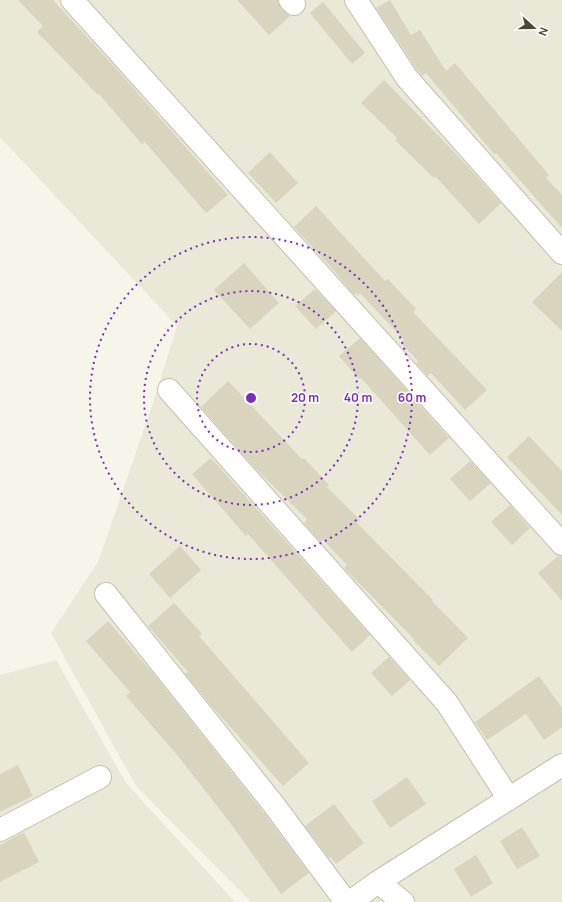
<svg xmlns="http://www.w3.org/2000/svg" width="562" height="902" font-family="Manrope,sans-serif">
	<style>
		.residential { fill: #eae9d7 }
		.building { fill: #d9d4be }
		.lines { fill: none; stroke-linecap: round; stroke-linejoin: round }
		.minor-casing { stroke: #c3c0ab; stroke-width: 24 }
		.minor { stroke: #fff; stroke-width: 22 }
		.ring { fill: none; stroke: #7b2cbf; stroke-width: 2; stroke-dasharray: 2 4 }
		.centre { fill: #7b2cbf; stroke: #fff; stroke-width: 2 }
		.ring-label { font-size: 12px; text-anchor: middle; font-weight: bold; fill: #7b2cbf; stroke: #fff; stroke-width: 3; stroke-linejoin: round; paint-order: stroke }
	</style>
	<rect width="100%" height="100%" fill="#f6f5ea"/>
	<!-- residential -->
	<g class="residential">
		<polygon points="0,0 562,0 562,902 251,902 136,786 51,633 98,562 152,406 177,326 0,137"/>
		<polygon points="56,660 126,783 235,902 0,902 0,675"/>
	</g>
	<!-- building -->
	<g class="building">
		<polygon points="18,0 53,0 121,74 228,195 206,213 145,142 142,144 99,94 98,95 37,32 43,26"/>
		<polygon points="237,0 278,0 281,9 290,16 269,35"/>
		<polygon points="390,0 411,35 420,30 446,71 455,63 549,175 546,178 562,195 562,228 496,153 494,154 426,73 422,76 417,70 376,8"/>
		<polygon points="323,2 365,53 352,64 310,13"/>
		<polygon points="384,80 458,156 501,203 479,224 435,176 434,178 395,140 397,138 361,103"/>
		<polygon points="270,152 298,183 276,203 248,173"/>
		<polygon points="316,206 385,281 388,279 416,309 413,312 487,390 465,410 431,373 428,376 416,363 418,361 401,343 404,340 360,293 358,296 356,293 354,295 329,265 294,227"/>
		<polygon points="244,263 279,303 250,329 214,290"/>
		<polygon points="562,272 562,331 532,302"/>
		<polygon points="315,289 336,311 316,329 295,306"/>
		<polygon points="360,338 449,438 430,455 361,378 359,379 339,356"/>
		<polygon points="228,381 302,459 304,458 329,485 327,487 360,520 357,523 433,600 432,601 468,638 439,666 413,640 414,639 344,568 347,565 323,540 320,542 304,523 307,519 253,466 201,407"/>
		<polygon points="529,436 562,471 562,515 507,457"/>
		<polygon points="211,458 370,635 352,652 248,534 246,536 192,474"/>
		<polygon points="470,461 491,483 470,501 450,479"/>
		<polygon points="510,505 530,528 512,545 491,522"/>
		<polygon points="180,546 201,570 170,598 149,574"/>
		<polygon points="558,556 562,556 562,601 538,573"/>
		<polygon points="174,603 202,634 199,636 309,763 283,786 214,709 185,674 188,672 148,626"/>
		<polygon points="108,621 157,678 264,813 309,873 281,894 231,824 178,756 126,696 130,692 86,641"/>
		<polygon points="389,657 410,680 392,696 371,673"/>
		<polygon points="539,676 562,708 562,727 544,740 526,714 487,740 475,722"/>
		<polygon points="18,765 33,796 0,812 0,774"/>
		<polygon points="407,777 426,804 390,828 372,801"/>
		<polygon points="334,804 364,843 336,864 331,857 329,858 305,826"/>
		<polygon points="522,827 540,856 517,869 500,841"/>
		<polygon points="24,832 39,862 0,882 0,845"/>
		<polygon points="476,855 493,883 471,897 454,869"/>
	</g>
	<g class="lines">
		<defs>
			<g id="minor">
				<polyline points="72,0 562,544"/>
				<polyline points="290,0 294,4"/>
				<polyline points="356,0 407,78 562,253"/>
				<polyline points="169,390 447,703 509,799"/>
				<polyline points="106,594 274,805 346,902"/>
				<polyline points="0,830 100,777"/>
				<polyline points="378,882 403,902"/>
				<polyline points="350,902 378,882 562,765"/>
			</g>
		</defs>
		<!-- minor casing -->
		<use href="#minor" class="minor-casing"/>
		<!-- minor -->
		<use href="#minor" class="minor"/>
	</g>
	<!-- distance rings -->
	<g class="ring">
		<circle cx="251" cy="398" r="54"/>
		<circle cx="251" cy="398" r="107"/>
		<circle cx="251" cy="398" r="161"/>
	</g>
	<circle cx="251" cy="398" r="6" class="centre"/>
	<g class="ring-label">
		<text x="305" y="402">20 m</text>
		<text x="358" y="402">40 m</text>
		<text x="412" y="402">60 m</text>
	</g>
	<!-- north arrow -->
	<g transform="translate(534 28) rotate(111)" stroke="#ffffff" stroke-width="3" paint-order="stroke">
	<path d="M0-3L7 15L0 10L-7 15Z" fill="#4b4837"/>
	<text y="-6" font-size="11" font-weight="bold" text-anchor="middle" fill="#4b4837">N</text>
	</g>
</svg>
